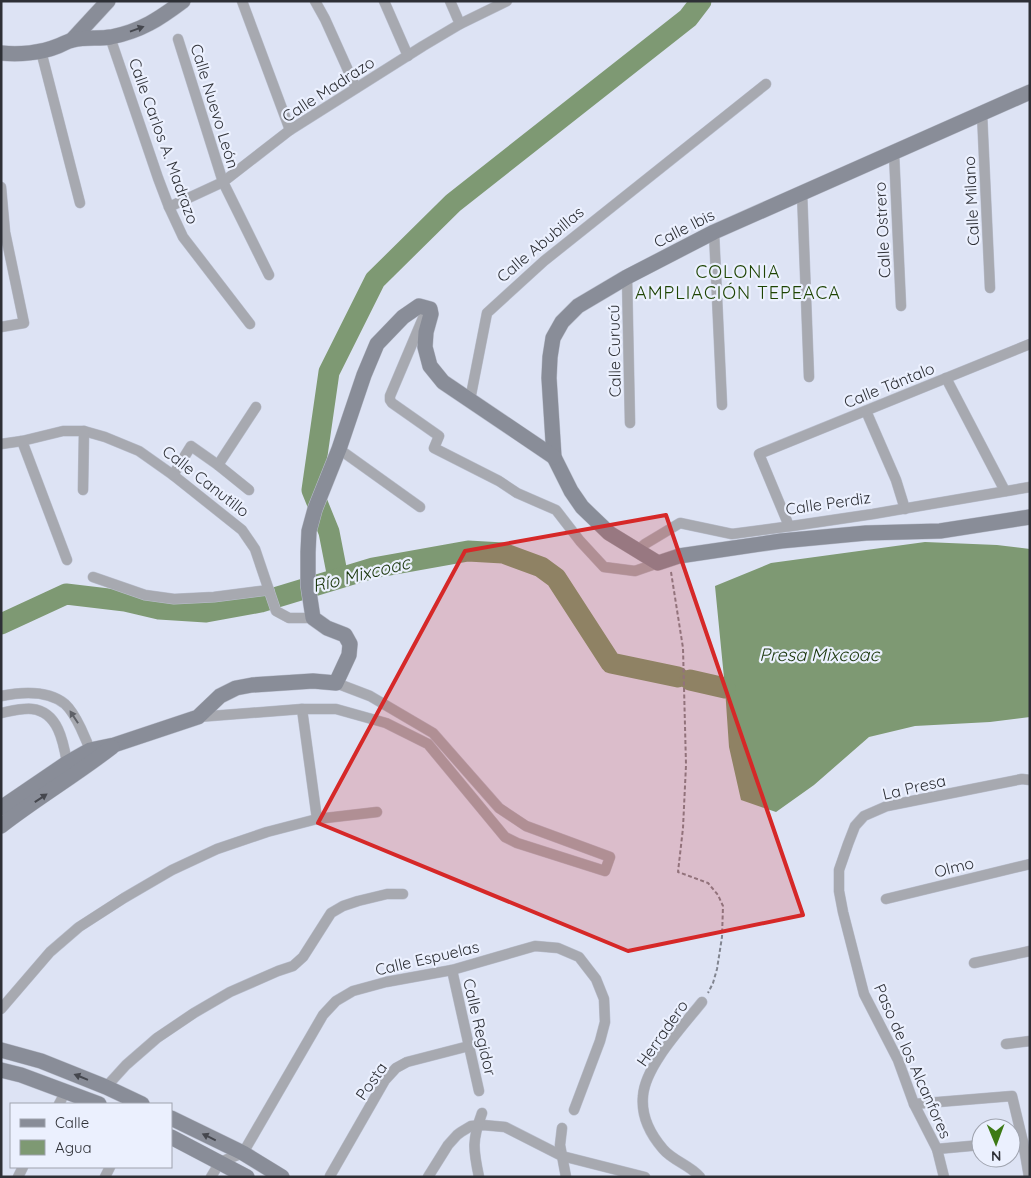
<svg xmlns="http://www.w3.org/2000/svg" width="1031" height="1178" font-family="Quicksand,sans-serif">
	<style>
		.water { fill: #7e9973 }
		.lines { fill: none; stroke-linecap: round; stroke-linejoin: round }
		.river { stroke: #7e9973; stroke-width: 21 }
		.street-casing { stroke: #babfce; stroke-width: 11 }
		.secondary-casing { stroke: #babfce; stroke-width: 16 }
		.path { stroke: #818590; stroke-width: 2; stroke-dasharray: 4 2.5; stroke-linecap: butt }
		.street { stroke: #a7a9b0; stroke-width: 10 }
		.secondary { stroke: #898d98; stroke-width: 15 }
		.oneway { fill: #45474e }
		.oneway2 { fill: #5e6067 }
		.marked { fill: #d62828; fill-opacity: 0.2; stroke: #d62828; stroke-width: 4; stroke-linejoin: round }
		.labels { text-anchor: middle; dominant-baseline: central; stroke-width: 4.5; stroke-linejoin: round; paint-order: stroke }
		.street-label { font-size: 16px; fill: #2e3036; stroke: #ebf0fe }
		.neighbourhood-label { font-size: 18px; letter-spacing: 1px; fill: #1e4403; stroke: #ebf0fe }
		.water-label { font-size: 18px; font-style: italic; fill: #19350a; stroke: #ebf0fe }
	</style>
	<rect width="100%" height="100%" fill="#dde3f4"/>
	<!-- water -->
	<polygon class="water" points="925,542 997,545 1030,549 1030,717 990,722 915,726 869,737 814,785 776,812 741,800 729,747 725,688 715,586 771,563"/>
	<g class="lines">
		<!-- river -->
		<g class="river">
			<polyline points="338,578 329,532 312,490 329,372 375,280 453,203 688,18 701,1"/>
			<polyline points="1,624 66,594 125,601 159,609 206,612 261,602 373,568 468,551 503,553 541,567 556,578 611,663 678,677"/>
			<polyline points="690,680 725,688"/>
		</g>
		<defs>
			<g id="street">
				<polyline points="242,1 290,130"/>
				<polyline points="315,1 325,19 356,88"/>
				<polyline points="384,1 408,56"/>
				<polyline points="450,1 460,24"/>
				<polyline points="110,37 158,178 169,207 183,237 250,324"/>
				<polyline points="178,39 223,182 269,275"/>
				<polyline points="41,51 80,203"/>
				<polyline points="982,113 990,288"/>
				<polyline points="894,153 901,306"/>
				<polyline points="1,187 5,232 24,323 1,327"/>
				<polyline points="802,192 809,377"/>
				<polyline points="169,207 223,182 290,130 423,46 460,24 507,1"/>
				<polyline points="714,232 722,405"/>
				<polyline points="627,277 630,423"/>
				<polyline points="426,311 390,396 390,400 392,403 439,436 434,448 499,481 517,493 556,510 580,541 604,567 635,571 658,563"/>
				<polyline points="946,378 1005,491"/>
				<polyline points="470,400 487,313 544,261 766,84"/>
				<polyline points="866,411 896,480 905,509"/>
				<polyline points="22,441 67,560"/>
				<polyline points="1,444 22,441 63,431 84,431 105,437 139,451 173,475 242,530 255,549 276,611 289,618 313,618"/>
				<polyline points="339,449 420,507"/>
				<polyline points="218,465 256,407"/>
				<polyline points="173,475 191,446 218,465 249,490"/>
				<polyline points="83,490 84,431"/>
				<polyline points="789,526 759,454 1030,344"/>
				<polyline points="638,550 645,544 680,523 732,534 792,526 873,514 1030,487"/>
				<polyline points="93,577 145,595 174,599 214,597 269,590"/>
				<path d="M1 696C21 692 48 690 65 704 76 714 87 741 92 756"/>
				<polyline points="302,709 317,819"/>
				<path d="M1 713C11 711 22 708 32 709 60 712 64 746 68 768"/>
				<polyline points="198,717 302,709 336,709 386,723 428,744 505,837 517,843 605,871 610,857 526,826 499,808 433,733 370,696 336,683"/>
				<polyline points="886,899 1030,864"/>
				<polyline points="974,963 1030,951"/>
				<polyline points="452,970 479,1091"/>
				<polyline points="1,1009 50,952 79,927 124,898 172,870 217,849 267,832 317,819 377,812"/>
				<polyline points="1006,1044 1030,1041"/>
				<polyline points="106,1087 126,1065 157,1038 194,1013 230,992 278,971 293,966 303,957 331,913 343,906 358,901 387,894 403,894"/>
				<polyline points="59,1104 66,1091"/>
				<polyline points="914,1104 1012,1096 1023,1142 1029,1177"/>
				<polyline points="562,1128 560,1145 566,1177"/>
				<polyline points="1011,1143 1023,1142"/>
				<polyline points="937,1149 981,1145"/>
				<polyline points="330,1176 385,1080 396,1068 407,1062 469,1046"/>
				<polyline points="18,1177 23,1167"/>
				<polyline points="105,1177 110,1167"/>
				<polyline points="211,1177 220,1162 243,1153 323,1015 336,1001 353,991 386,982 452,970 535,946 558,948 579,957 596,979 604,999 605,1022 600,1041 574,1110"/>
				<polyline points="428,1177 448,1145 457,1135 461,1132 471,1126 483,1125 505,1127 562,1156 645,1177"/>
				<path d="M479 1177C473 1149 472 1140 482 1113"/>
				<path d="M700 1177C690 1165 673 1161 663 1149 651 1135 641 1116 643 1096 645 1066 683 1026 702 1002"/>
				<polyline points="944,1177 937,1149 914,1104 898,1060 864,994 843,912 839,891 839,870 848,844 855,826 864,816 887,806 1022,779 1030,780"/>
			</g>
			<g id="secondary">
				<polyline points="72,40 108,1"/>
				<path d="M1 53C19 55 41 53 58 46 63 44 68 41 73 40 85 37 99 39 111 37 141 31 159 19 183 1"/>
				<polyline points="1030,92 714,232 627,277 578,306 562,322 553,338 550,357 549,378 554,457 571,491 582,507 609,533 658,563 679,556 781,541 866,533 940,531 1030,517"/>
				<polyline points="1,808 67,763 90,750 114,745 198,717 220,696 236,688 252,685 313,681 336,683 349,655 350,644 345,635 327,628 313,618 308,585 308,552 309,531 315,509 339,449 364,375 377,344 403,317 419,306 430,309 431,314 426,332 425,347 430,366 443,382 554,457"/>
				<path d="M1 826C37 798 76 775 112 747"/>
				<polyline points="1,1050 41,1061 106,1087 142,1104"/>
				<polyline points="1,1070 21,1075 99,1104"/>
				<polyline points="171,1118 243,1153 282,1177"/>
				<polyline points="171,1137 247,1177"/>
			</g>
		</defs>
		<!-- street casing -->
		<use href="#street" class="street-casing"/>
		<!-- secondary casing -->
		<use href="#secondary" class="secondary-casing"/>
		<!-- path -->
		<polyline class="path" points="671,572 683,648 686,765 683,828 678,872 708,883 718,895 723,906 722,937 717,969 713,983 708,993"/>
		<!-- street -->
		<use href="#street" class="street"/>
		<!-- secondary -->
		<use href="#secondary" class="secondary"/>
	</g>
	<!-- one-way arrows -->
	<defs><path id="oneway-solid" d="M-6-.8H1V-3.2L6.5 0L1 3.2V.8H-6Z" transform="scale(1.25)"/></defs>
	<g class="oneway">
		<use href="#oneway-solid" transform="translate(137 29) rotate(-20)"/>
		<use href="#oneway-solid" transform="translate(41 798) rotate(-34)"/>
		<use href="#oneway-solid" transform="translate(81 1077) rotate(-158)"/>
		<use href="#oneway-solid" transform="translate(209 1137) rotate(-154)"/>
	</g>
	<use class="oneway2" href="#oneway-solid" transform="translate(74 717) rotate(-123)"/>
	<!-- marked area -->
	<path class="marked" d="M666 515 803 915 628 951 318 823 465 551Z"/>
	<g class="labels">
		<!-- street labels -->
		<g class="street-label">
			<text transform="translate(328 89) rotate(-33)">Calle Madrazo</text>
			<text transform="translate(215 106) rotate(73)">Calle Nuevo León</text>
			<text transform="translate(164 141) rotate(70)">Calle Carlos A. Madrazo</text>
			<text transform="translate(971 201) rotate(-93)">Calle Milano</text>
			<text transform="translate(684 228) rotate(-27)">Calle Ibis</text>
			<text transform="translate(882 230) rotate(-93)">Calle Ostrero</text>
			<text transform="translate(540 244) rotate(-40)">Calle Abubillas</text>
			<text transform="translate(614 351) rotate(-91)">Calle Curucú</text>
			<text transform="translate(889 385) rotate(-22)">Calle Tántalo</text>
			<text transform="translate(206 481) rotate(38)">Calle Canutillo</text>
			<text transform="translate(828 503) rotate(-8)">Calle Perdiz</text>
			<text transform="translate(914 787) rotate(-13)">La Presa</text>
			<text transform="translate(954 867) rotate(-14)">Olmo</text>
			<text transform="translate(427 958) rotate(-13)">Calle Espuelas</text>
			<text transform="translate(480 1027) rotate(77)">Calle Regidor</text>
			<text transform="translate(662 1033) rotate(-55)">Herradero</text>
			<text transform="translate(913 1061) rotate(66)">Paso de los Alcanfores</text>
			<text transform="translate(371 1081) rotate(-55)">Posta</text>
		</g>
		<!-- neighbourhood labels -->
		<g class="neighbourhood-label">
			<text x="738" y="271">COLONIA<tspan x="738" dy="21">AMPLIACIÓN TEPEACA</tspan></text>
		</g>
		<!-- water labels -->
		<g class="water-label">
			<text transform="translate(361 574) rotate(-14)">Río Mixcoac</text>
			<text x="819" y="654">Presa Mixcoac</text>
		</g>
	</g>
	<!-- border -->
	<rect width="1031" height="1178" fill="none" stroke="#2e3036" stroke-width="5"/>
	<!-- legend -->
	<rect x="10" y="1103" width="162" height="65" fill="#ebf0fe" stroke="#9fa3ae"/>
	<rect x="20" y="1119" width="25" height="8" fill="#898d98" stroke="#9fa3ae"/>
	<text x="55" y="1128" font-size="15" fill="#2e3036">Calle</text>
	<rect x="20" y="1140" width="25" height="15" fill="#7e9973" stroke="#9fa3ae"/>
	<text x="55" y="1153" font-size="15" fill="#2e3036">Agua</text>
	<!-- north arrow -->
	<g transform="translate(996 1143) rotate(179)"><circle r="24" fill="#ebf0fe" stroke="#9fa3ae"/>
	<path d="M0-4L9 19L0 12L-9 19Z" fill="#3d7a15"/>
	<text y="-8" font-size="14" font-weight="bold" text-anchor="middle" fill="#2e3036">N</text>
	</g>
</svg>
